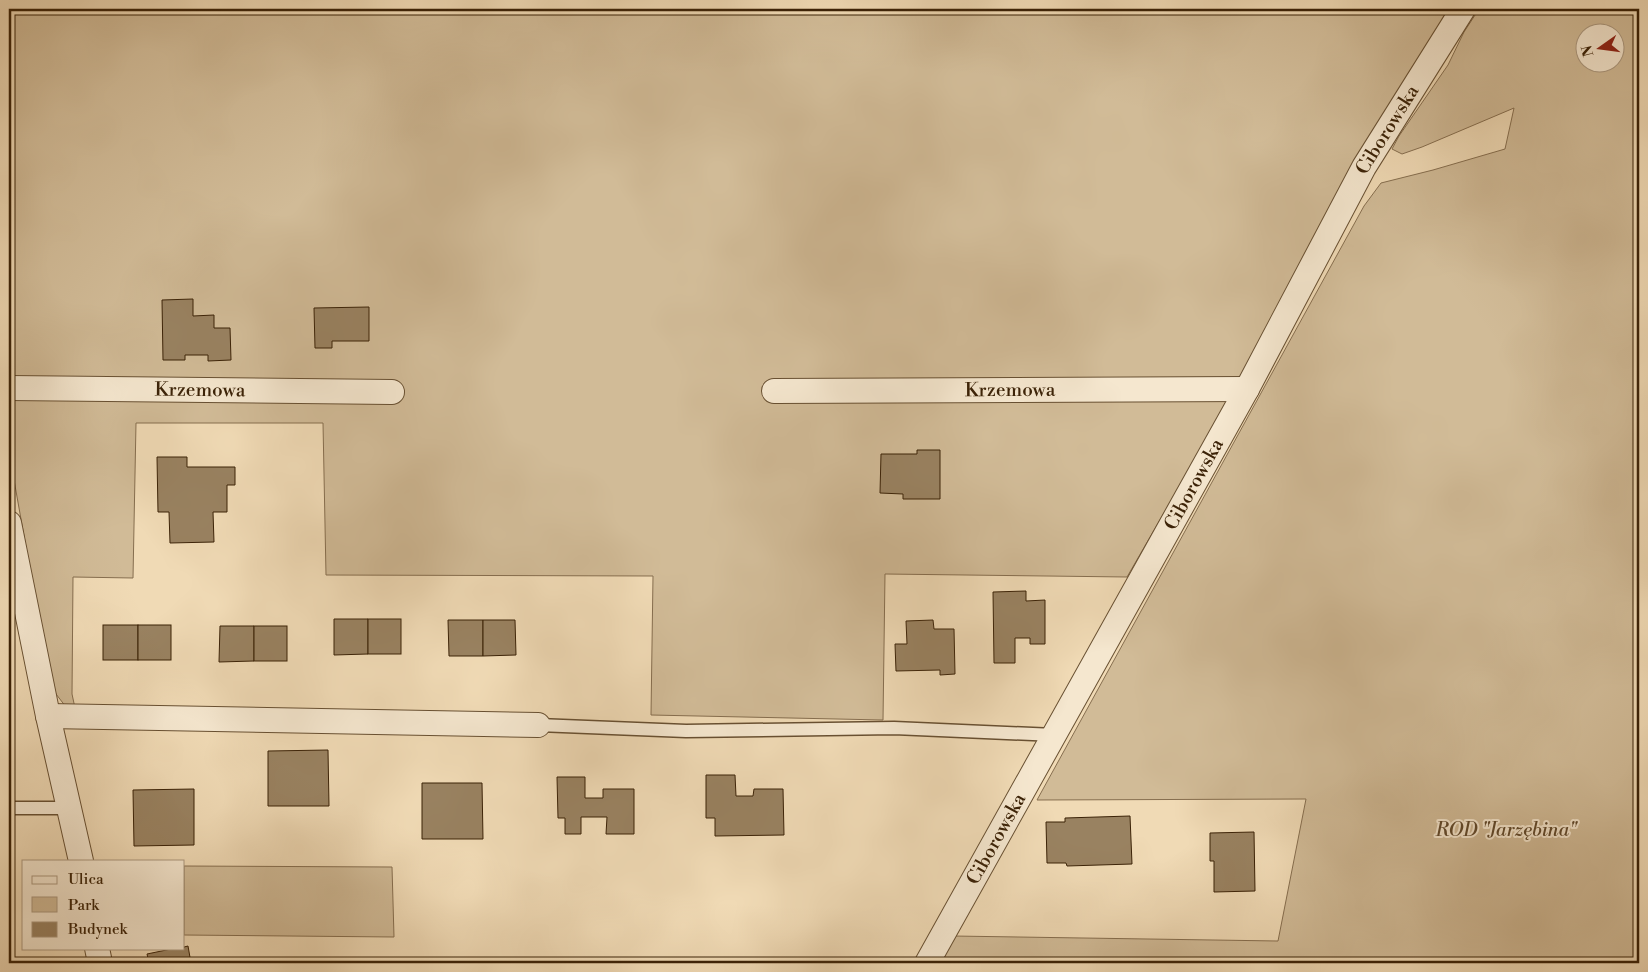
<svg xmlns="http://www.w3.org/2000/svg" width="1648" height="972" font-family="'Libre Bodoni',serif">
	<style>
		.green { fill: #d1bb97; stroke: #866e4f; fill-rule: evenodd }
		.building { fill: #998261; stroke: #3b2207 }
		.lines { fill: none; stroke-linecap: round; stroke-linejoin: round }
		.service-casing { stroke: #685032; stroke-width: 15 }
		.minor-casing { stroke: #685032; stroke-width: 26 }
		.service { stroke: #f5e7cf; stroke-width: 12 }
		.minor { stroke: #f5e7cf; stroke-width: 24 }
		.labels { text-anchor: middle; dominant-baseline: central; stroke-width: 4; stroke-linejoin: round; paint-order: stroke }
		.street-label { font-size: 19px; fill: #3b2207; stroke: #f5e7cf }
		.park-label { font-size: 19px; font-style: italic; fill: #60482b; stroke: #f5e7cf }
	</style>
	<rect width="100%" height="100%" fill="#f0dab5"/>
	<filter id="stains"><feTurbulence type="fractalNoise" baseFrequency=".004" numOctaves="4"/><feColorMatrix values="0 0 0 0 .2 0 0 0 0 .09 0 0 0 0 .02 0 0 0 .5 -.17"/></filter>
	<radialGradient id="worn" r=".72"><stop offset=".6" stop-color="#630" stop-opacity="0"/><stop offset="1" stop-color="#630" stop-opacity=".3"/></radialGradient>
	<!-- green -->
	<g class="green">
		<polygon points="9,9 1455,9 1127,577 885,574 883,720 651,715 653,576 326,575 323,423 136,423 133,578 73,577 72,694 75,708 66,707 56,694 48,670 9,452"/>
		<path d="M1479 9H1639V963H938L953 936 1278 941 1306 799 1037 800 1364 206 1381 183 1433 170 1505 149 1514 108 1422 147 1402 154 1392 149 1399 136 1448 65 1464 32ZM1586 32H1616V62H1586Z"/>
		<polygon points="184,866 392,867 394,937 184,935"/>
	</g>
	<!-- building -->
	<g class="building">
		<polygon points="193,299 193,316 214,315 214,328 230,328 231,360 208,361 208,355 185,355 185,360 163,360 162,300"/>
		<polygon points="369,307 369,341 332,341 332,348 315,348 314,308"/>
		<polygon points="917,450 940,450 940,499 903,499 903,494 880,493 881,454 917,454"/>
		<polygon points="157,457 187,457 187,467 235,467 235,485 227,485 227,512 213,512 214,542 170,543 169,512 158,512"/>
		<polygon points="1026,591 1026,601 1045,600 1045,644 1030,644 1030,638 1015,638 1015,663 994,663 993,592"/>
		<polygon points="334,619 368,619 368,654 334,655"/>
		<rect x="368" y="619" width="33" height="35"/>
		<polygon points="448,620 483,620 483,656 449,656"/>
		<polygon points="483,620 515,620 516,655 483,656"/>
		<polygon points="933,620 934,629 954,629 955,674 940,675 940,670 896,671 895,644 907,644 906,621"/>
		<rect x="103" y="625" width="35" height="35"/>
		<rect x="138" y="625" width="33" height="35"/>
		<polygon points="220,626 254,626 254,661 219,662"/>
		<rect x="254" y="626" width="33" height="35"/>
		<polygon points="328,750 329,806 268,806 268,751"/>
		<polygon points="706,775 735,775 736,796 753,796 754,789 783,789 784,835 715,836 715,818 706,818"/>
		<polygon points="557,777 585,777 585,798 603,798 603,789 634,789 634,834 606,834 607,817 581,817 581,834 565,834 565,818 558,818"/>
		<polygon points="422,783 482,783 483,839 422,839"/>
		<polygon points="194,789 194,845 134,846 133,790"/>
		<polygon points="1130,816 1132,864 1067,866 1066,863 1047,863 1046,822 1065,822 1065,818"/>
		<polygon points="1254,832 1255,891 1214,892 1214,861 1210,861 1210,833"/>
		<polygon points="188,946 191,963 149,963 147,954 176,948 184,948 184,947"/>
	</g>
	<g class="lines">
		<defs>
			<g id="service">
				<polyline points="538,725 686,731 894,728 1055,735"/>
				<polyline points="9,808 69,808"/>
			</g>
			<g id="minor">
				<path id="s1" d="M9 388 392 392"/>
				<path id="s2" d="M774 391 1247 389"/>
				<polyline points="9,523 48,716 81,861"/>
				<polyline points="48,716 538,725"/>
				<polyline points="97,948 100,963"/>
				<path id="s3" d="M927 963 1247 389 1364 167 1463 9"/>
			</g>
		</defs>
		<!-- service casing -->
		<use href="#service" class="service-casing"/>
		<!-- minor casing -->
		<use href="#minor" class="minor-casing"/>
		<!-- service -->
		<use href="#service" class="service"/>
		<!-- minor -->
		<use href="#minor" class="minor"/>
	</g>
	<g class="labels">
		<!-- street labels -->
		<g class="street-label">
			<text stroke="none"><textPath href="#s3" startOffset="952">Ciborowska</textPath></text>
			<text stroke="none"><textPath href="#s1" startOffset="191">Krzemowa</textPath></text>
			<text stroke="none"><textPath href="#s2" startOffset="236">Krzemowa</textPath></text>
			<text stroke="none"><textPath href="#s3" startOffset="548">Ciborowska</textPath></text>
			<text stroke="none"><textPath href="#s3" startOffset="142">Ciborowska</textPath></text>
		</g>
		<!-- park labels -->
		<g class="park-label">
			<text x="1506" y="830">ROD "Jarzębina"</text>
		</g>
	</g>
	<!-- margin -->
	<rect width="1648" height="972" fill="none" stroke="#f0dab5" stroke-width="30"/>
	<rect x="10" y="10" width="1628" height="952" fill="none" stroke="#3b2207" stroke-width="2.5"/>
	<rect x="15" y="15" width="1618" height="942" fill="none" stroke="#3b2207"/>
	<!-- legend -->
	<rect x="22" y="860" width="162" height="90" fill="#f5e7cf" stroke="#ab987f"/>
	<rect x="32" y="876" width="25" height="8" fill="#f5e7cf" stroke="#ab987f"/>
	<text x="68" y="884" font-size="15" fill="#3b2207">Ulica</text>
	<rect x="32" y="897" width="25" height="15" fill="#d1bb97" stroke="#ab987f"/>
	<text x="68" y="910" font-size="15" fill="#3b2207">Park</text>
	<rect x="32" y="922" width="25" height="15" fill="#998261" stroke="#ab987f"/>
	<text x="68" y="934" font-size="15" fill="#3b2207">Budynek</text>
	<!-- north arrow -->
	<g transform="translate(1600 48) rotate(256)"><circle r="24" fill="#f5e7cf" stroke="#ab987f"/>
	<path d="M0-4L9 19L0 12L-9 19Z" fill="#8f2418"/>
	<text y="-8" font-size="14" font-weight="bold" text-anchor="middle" fill="#3b2207">N</text>
	</g>
	<rect width="100%" height="100%" filter="url(#stains)"/>
	<rect width="100%" height="100%" fill="url(#worn)"/>
</svg>
